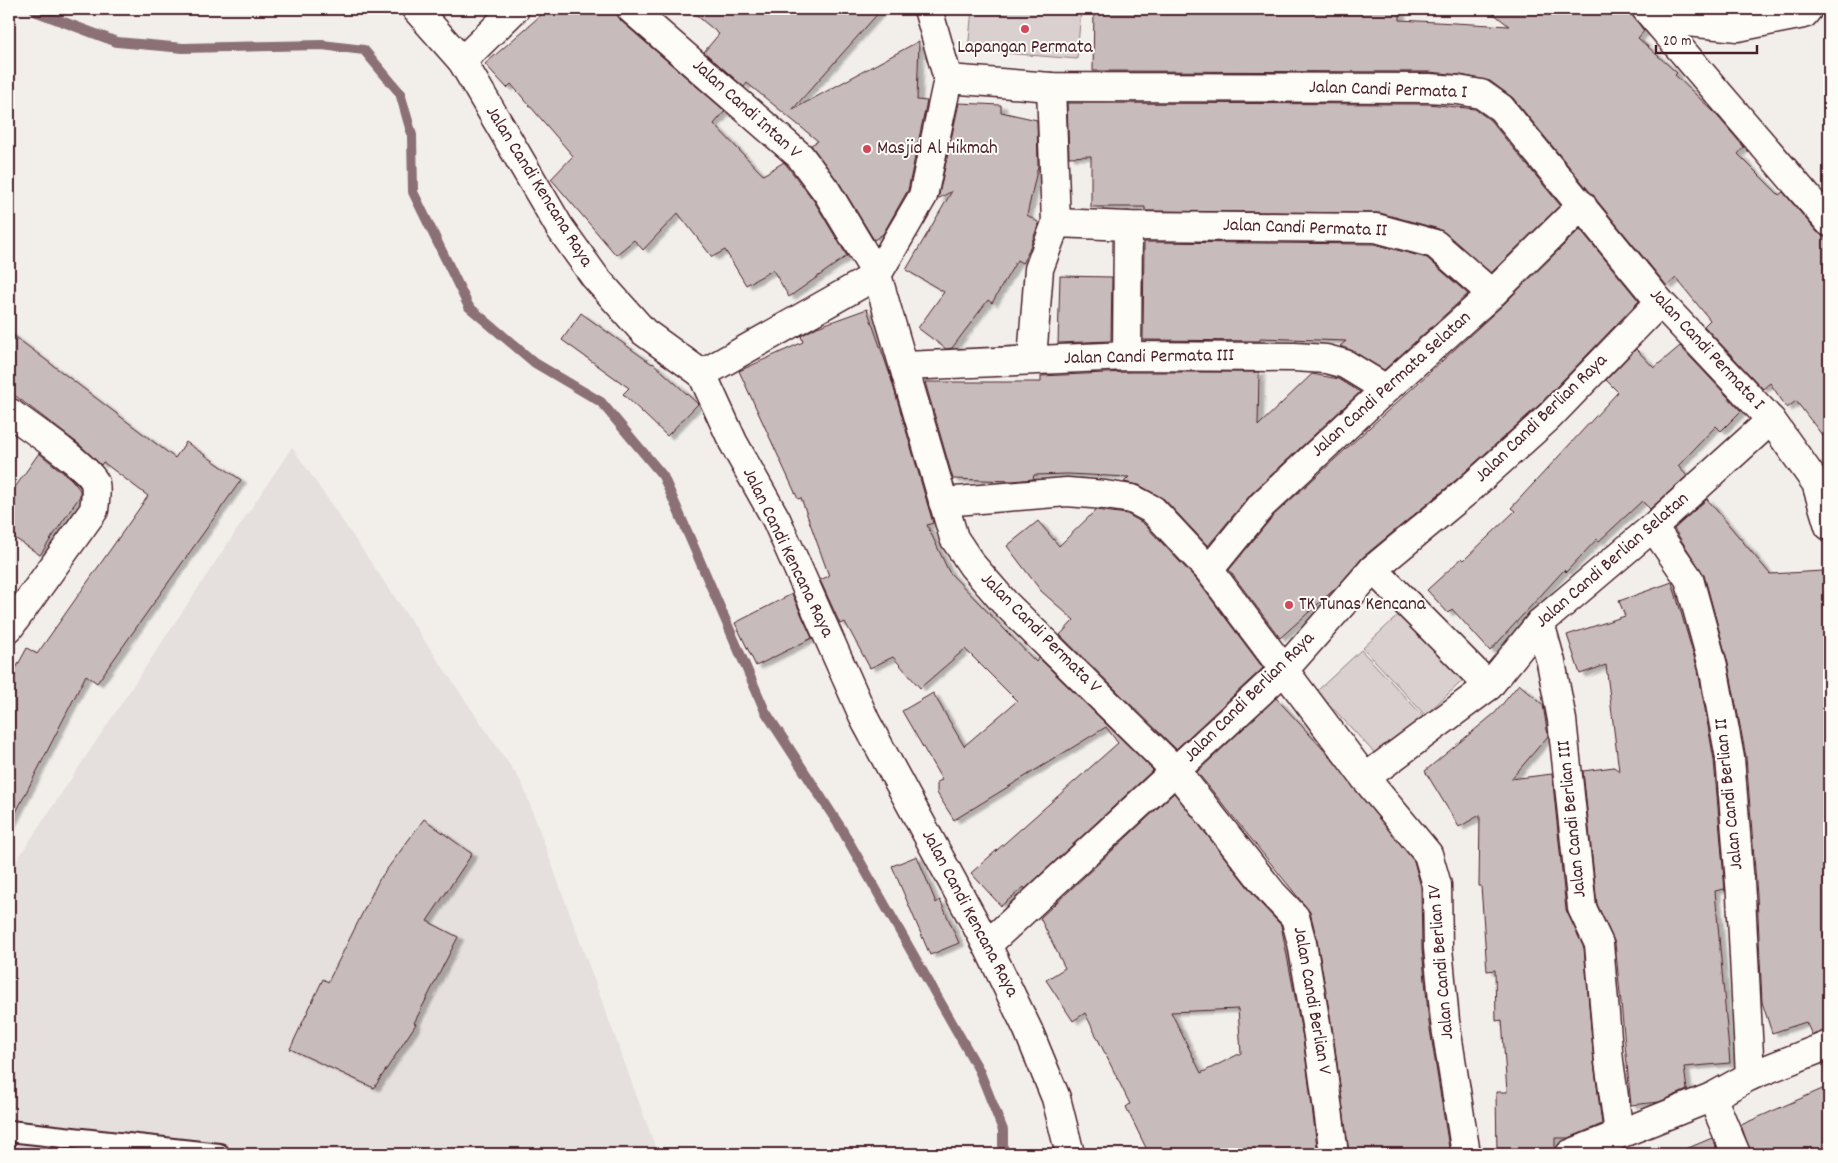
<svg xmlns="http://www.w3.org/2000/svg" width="1838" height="1163" font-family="Dekko,sans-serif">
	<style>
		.built { fill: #e5dfdd }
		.green { fill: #d9d0cf; stroke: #92787d }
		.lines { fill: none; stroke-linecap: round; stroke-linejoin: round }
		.stream { stroke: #8b6f75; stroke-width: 10 }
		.building { fill: #c8bbbb; stroke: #4a1f2b; fill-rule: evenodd; filter: url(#shadow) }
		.lane-casing { stroke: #4a1f2b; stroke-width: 24 }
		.street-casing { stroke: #4a1f2b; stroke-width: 31 }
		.secondary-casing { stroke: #4a1f2b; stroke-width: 31 }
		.lane { stroke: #fdfcf7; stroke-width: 20 }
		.street { stroke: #fdfcf7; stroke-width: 28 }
		.secondary { stroke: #fdfcf7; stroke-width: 28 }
		.poi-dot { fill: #d1495b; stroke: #fdfcf7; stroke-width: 2 }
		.labels { text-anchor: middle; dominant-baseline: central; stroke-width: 4; stroke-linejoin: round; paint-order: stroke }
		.poi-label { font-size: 19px; fill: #4a1f2b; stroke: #fdfcf7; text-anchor: start }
		.street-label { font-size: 19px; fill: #4a1f2b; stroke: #fdfcf7 }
	</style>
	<defs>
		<filter id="shadow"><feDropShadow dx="5.5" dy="3" stdDeviation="1" flood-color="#0004"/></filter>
	</defs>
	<rect width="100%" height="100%" fill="#f2efeb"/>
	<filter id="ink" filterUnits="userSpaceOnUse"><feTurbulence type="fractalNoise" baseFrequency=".02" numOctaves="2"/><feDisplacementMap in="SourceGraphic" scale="10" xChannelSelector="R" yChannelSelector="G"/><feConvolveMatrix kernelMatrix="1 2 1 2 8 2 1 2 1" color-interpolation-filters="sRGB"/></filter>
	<g filter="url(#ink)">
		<!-- built -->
		<polygon class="built" points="292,447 522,783 658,1154 9,1154 9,872"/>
		<!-- green -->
		<g class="green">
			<polygon points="972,9 1081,9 1077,59 968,50"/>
			<polygon points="1407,607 1470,674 1425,715 1363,648"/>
			<polygon points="1361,650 1424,717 1379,758 1317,691"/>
		</g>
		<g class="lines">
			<!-- stream -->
			<polyline class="stream" points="34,9 37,12 117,42 183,48 322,45 364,50 400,93 412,135 413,192 469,307 535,363 601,402 663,476 765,711 841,828 979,1070 1003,1130 1003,1154"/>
		</g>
		<!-- building -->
		<g class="building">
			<polygon points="548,9 616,9 621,21 725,111 714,124 763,175 784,162 788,167 814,201 847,256 789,297 773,270 746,285 725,250 712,257 678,213 643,250 634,240 616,255 551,179 573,156 511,84 507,88 485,64"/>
			<polygon points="689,9 882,9 792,110 919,41 917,100 927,101 908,190 883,234 874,240 840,184 811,145 818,141 747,83 744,87 704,52 719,34"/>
			<polygon points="1094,9 1400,9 1400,20 1509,26 1488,9 1628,9 1644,31 1638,38 1677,73 1675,75 1713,111 1744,147 1738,154 1779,195 1783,192 1817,232 1829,237 1829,444 1796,401 1787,408 1770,383 1763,389 1704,326 1710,320 1676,278 1667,286 1513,98 1490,81 1461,75 1429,72 1093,71"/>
			<polygon points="959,103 1001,105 1001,112 1037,120 1038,166 1027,215 1039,223 1027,255 1022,263 1017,260 992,303 988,300 952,348 946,349 918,328 944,292 906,270 952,191 938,199"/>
			<polygon points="1067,103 1428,104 1475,109 1490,120 1560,205 1491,273 1439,229 1380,213 1145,211 1145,207 1091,207 1091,156 1069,157"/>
			<polygon points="1580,229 1639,301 1538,406 1456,480 1363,557 1338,586 1280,638 1229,570 1273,516 1503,305"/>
			<polygon points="1144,242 1374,244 1427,258 1468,294 1384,370 1353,351 1340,346 1346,341 1260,338 1260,341 1143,340"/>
			<polygon points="1060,276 1112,277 1111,341 1058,343"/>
			<polygon points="867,309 890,375 933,523 927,525 949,572 1036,662 1039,658 1153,770 1025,889 1024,887 1001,906 971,873 1118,743 1106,727 954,820 937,793 937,782 942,780 902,711 933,693 964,746 1017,701 965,649 920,688 893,657 870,668 845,622 840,624 820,580 829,576 801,498 798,499 739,371 803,342 801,336 817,327"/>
			<polygon points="581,313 652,364 653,363 698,404 667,436 623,394 629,388 562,340"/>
			<polygon points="9,332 175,458 186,442 241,480 97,683 86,675 9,826 9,681 27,648 37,654 148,496 103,462 101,465 80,445 9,391"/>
			<polygon points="1680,346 1741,411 1721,431 1716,426 1678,466 1687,476 1650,509 1642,501 1598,542 1597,539 1566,572 1564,570 1490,651 1452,609 1448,613 1427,590 1462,558 1464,560 1515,511 1511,508 1618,392 1606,380 1636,349 1654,368"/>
			<polygon points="1127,372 1259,372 1258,426 1312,374 1339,379 1360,392 1251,494 1208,546 1164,499 1139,485 1124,482 1129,477 1068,474 1034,475 1033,479 1013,481 953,479 925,382 1041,382 1041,376"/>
			<polygon points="39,453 71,479 80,490 80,496 40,555 9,534 9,496"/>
			<polygon points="1707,499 1770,574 1823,571 1829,649 1829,1030 1812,1035 1806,1022 1772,1033 1762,1002 1757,895 1746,757 1728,663 1704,575 1674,529"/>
			<polygon points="1096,510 1127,514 1143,523 1197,580 1263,668 1176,749 1060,635 1074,620 1041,591 1007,546 1038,521 1059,546"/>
			<polygon points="1672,582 1698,670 1714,760 1725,891 1724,889 1715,891 1730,1063 1684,1067 1687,1090 1659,1102 1631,1105 1615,943 1597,904 1583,771 1614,767 1619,771 1606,665 1580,674 1567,635 1625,616 1619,601"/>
			<polygon points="792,594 812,638 756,666 735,623"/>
			<polygon points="1519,684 1543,705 1548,736 1511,779 1552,774 1566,910 1584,948 1594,1063 1602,1124 1569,1138 1555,1138 1555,1154 1497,1154 1496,1092 1507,1092 1502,1020 1496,1021 1495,970 1487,971 1481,886 1479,886 1480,815 1459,827 1425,771 1495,713"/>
			<polygon points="1276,698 1332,759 1414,861 1421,887 1422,949 1429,1023 1450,1154 1349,1153 1333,1033 1317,940 1310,912 1197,772"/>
			<path d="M1174 793 1261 904 1281 925 1303 1038 1318 1154H1149L1126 1107 1130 1104 1085 1013 1073 1021 1046 980 1065 968 1040 918ZM1238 1009 1241 1053 1201 1073 1171 1012Z"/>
			<polygon points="424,819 472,854 427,921 458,937 414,1023 416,1024 374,1088 290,1049 323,979 328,982 379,880"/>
			<polygon points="917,856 936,903 940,900 959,943 930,955 892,866"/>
			<polygon points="1829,1086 1829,1154 1751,1154 1741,1125"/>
			<polygon points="1712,1138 1719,1154 1674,1154"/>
		</g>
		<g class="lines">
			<defs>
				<polyline id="lane" points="9,1131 219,1154"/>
				<g id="street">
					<polyline points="631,9 800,156 827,192 877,275 954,538 972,565 1004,602 1176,771 1273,894 1295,917 1302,943 1318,1036 1334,1154"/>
					<polyline points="1646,9 1829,222"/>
					<polyline points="1655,19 1738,27 1804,14 1808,9"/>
					<polyline points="462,61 515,9"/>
					<polyline points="948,79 1051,87 1429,88 1458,90 1481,94 1501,108 1660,302 1771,420 1816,483 1829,526"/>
					<polyline points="1056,223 1128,226 1376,228 1435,244 1492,294"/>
					<polyline points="1127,356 1128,226"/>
					<polyline points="1032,359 1039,269 1056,223 1051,87"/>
					<polyline points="905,366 1127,356 1294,357 1326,359 1345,364 1386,389"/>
					<polyline points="702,374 877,275 923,196 948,79 928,9"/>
					<path d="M9 412C24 423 91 469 95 483 97 491 95 501 94 510L9 628"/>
					<polyline points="943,502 1067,492 1105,495 1132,499 1153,510 1209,570 1365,778 1428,854 1437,885 1438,948 1445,1021 1466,1154"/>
					<polyline points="1653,527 1689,579 1713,666 1730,758 1741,896 1750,1076"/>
					<polyline points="1373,569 1489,686"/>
					<polyline points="1209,570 1262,505 1386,389 1492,294 1582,205"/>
					<polyline points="1540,623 1551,662 1562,720 1582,908 1599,944 1609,1061 1619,1133"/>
					<polyline points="1365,778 1489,686 1540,623 1653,527 1771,420"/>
					<polyline points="987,945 1284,670 1373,569 1466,492 1549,417 1660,302"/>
					<polyline points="1712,1097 1736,1154"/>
					<polyline points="1570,1154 1712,1097 1750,1076 1829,1045"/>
				</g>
				<polyline id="secondary" points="416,9 462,61 560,228 595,277 644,332 702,374 733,442 776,519 866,722 987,945 1028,1030 1056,1098 1070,1154"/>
			</defs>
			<!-- lane casing -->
			<use href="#lane" class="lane-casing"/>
			<!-- street casing -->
			<use href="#street" class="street-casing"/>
			<!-- secondary casing -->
			<use href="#secondary" class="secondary-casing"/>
			<!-- lane -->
			<use href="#lane" class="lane"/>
			<!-- street -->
			<use href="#street" class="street"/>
			<!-- secondary -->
			<use href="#secondary" class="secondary"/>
		</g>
	</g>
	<!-- markers -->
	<g class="poi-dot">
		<circle cx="1025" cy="29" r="5"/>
		<circle cx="867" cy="149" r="5"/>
		<circle cx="1289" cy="605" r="5"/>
	</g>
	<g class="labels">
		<!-- poi labels -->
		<g class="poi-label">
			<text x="1025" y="48" text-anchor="middle">Lapangan Permata</text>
			<text x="877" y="149">Masjid Al Hikmah</text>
			<text x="1299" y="605">TK Tunas Kencana</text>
		</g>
		<!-- street labels -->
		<g class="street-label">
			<text transform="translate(1388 91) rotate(2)">Jalan Candi Permata I</text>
			<text transform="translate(746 110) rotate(42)">Jalan Candi Intan V</text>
			<text transform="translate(538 187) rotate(58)">Jalan Candi Kencana Raya</text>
			<text transform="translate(1305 229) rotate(2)">Jalan Candi Permata II</text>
			<text transform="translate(1706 350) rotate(47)">Jalan Candi Permata I</text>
			<text transform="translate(1149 358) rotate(-1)">Jalan Candi Permata III</text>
			<text transform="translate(1392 385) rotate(-42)">Jalan Candi Permata Selatan</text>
			<text transform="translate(1542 419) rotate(-44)">Jalan Candi Berlian Raya</text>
			<text transform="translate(787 553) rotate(64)">Jalan Candi Kencana Raya</text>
			<text transform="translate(1613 561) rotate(-41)">Jalan Candi Berlian Selatan</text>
			<text transform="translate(1040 634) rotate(45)">Jalan Candi Permata V</text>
			<text transform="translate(1250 698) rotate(-45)">Jalan Candi Berlian Raya</text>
			<text transform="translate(1730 794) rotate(-96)">Jalan Candi Berlian II</text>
			<text transform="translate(1573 819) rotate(-96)">Jalan Candi Berlian III</text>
			<text transform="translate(969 914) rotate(62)">Jalan Candi Kencana Raya</text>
			<text transform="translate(1442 962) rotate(-95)">Jalan Candi Berlian IV</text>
			<text transform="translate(1311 1001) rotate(80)">Jalan Candi Berlian V</text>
		</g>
	</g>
	<!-- margin -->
	<rect width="1838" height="1163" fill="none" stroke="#fdfcf7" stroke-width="30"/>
	<rect x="15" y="15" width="1808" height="1133" fill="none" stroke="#4a1f2b" stroke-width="2" filter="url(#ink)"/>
	<!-- scale -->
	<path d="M1656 45v8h101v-8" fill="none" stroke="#4a1f2b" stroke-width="2.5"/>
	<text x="1663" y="45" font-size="15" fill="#4a1f2b" stroke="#fdfcf7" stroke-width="4" paint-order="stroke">20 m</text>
</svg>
